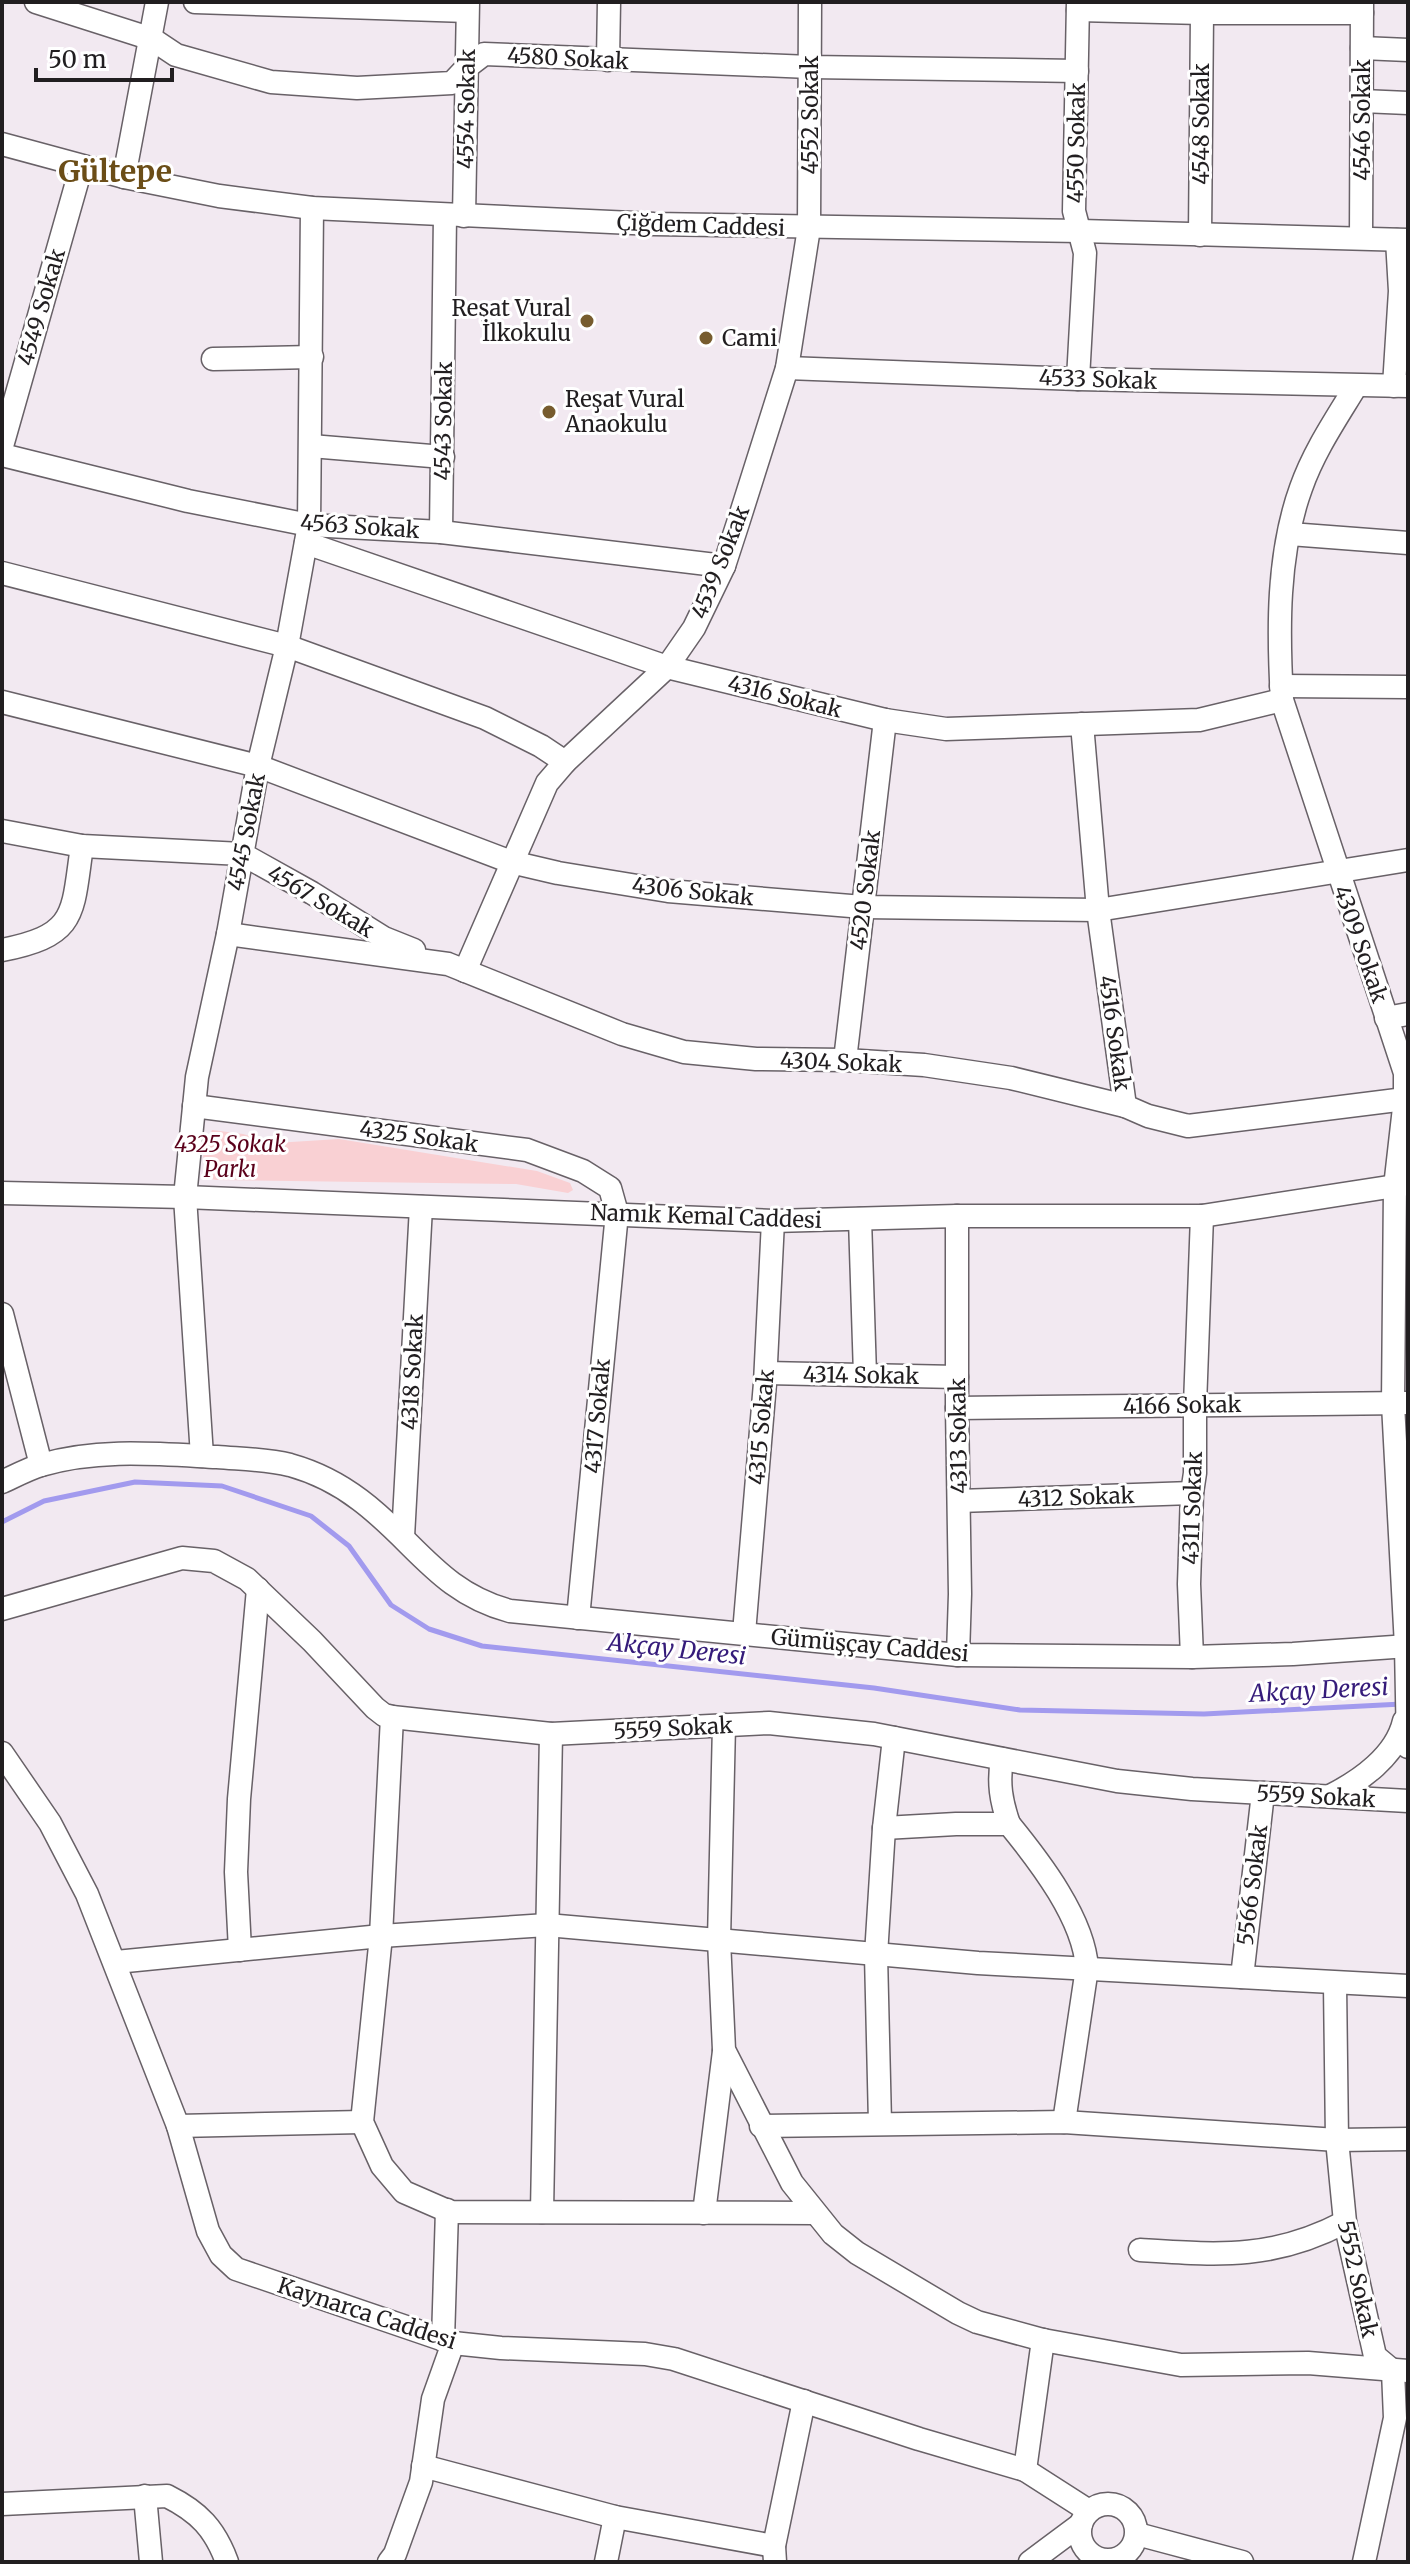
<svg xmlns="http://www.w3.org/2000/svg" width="1410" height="2564" font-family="Merriweather,serif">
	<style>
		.green { fill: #f9d0d3 }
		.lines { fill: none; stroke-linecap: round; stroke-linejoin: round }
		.stream { stroke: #a29aee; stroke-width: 5 }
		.minor-casing { stroke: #686167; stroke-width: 25 }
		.minor { stroke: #fff; stroke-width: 22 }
		.poi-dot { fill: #775c2e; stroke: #fff; stroke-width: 3 }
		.labels { text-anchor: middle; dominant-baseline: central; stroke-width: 6; stroke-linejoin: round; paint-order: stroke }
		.street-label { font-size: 22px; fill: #211e20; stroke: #fff }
		.poi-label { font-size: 22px; fill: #211e20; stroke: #fff; text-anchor: start }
		.park-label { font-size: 22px; font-style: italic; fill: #5a001a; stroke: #fff }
		.water-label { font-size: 24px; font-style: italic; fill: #351b7a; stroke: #fff }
		.district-label { font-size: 30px; font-weight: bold; fill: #6b4d17; stroke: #fff }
	</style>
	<rect width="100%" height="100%" fill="#f2e9f1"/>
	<!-- green -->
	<polygon class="green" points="212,1130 243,1134 275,1143 339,1139 537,1171 570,1183 573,1190 568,1193 516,1184 217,1180 211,1179 203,1156"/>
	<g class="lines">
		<!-- stream -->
		<polyline class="stream" points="2,1522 44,1501 135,1482 222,1486 311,1516 349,1546 391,1605 429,1629 482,1646 874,1688 1020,1710 1204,1714 1402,1704"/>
		<defs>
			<g id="minor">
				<polyline points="36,2 152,39 176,55 271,82 357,88 452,83 467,67 484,54 810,67 1077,71"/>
				<polyline points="195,2 467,11"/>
				<polyline points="1078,2 1074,211 1085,253 1078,379"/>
				<polyline points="1078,10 1202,13 1362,13"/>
				<polyline points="1362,48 1408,50"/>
				<polyline points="608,60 609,2"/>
				<polyline points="1362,101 1408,103"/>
				<polyline points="2,144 124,177 219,196 312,208 654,224 1081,231 1408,240"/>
				<polyline points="124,177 157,2"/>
				<polyline points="464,216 468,2"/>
				<polyline points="1200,235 1202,13"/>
				<polyline points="1361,238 1362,2"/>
				<polyline points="213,359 312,357"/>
				<polyline points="787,368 1078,379 1408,386"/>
				<path d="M1356 386C1336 419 1314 451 1301 488 1277 554 1278 631 1282 700L1405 1073V1099L1395 1187 1393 1404 1406 1646 1408 1747"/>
				<polyline points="1394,386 1400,291 1397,240"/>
				<polyline points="2,446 81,168"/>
				<polyline points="311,446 443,457"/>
				<polyline points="2,455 188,501 309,525 441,532 724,566"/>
				<polyline points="441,532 445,215"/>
				<polyline points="1290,534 1408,543"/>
				<polyline points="306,543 667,667 885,720 946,729 1199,720 1282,700"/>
				<polyline points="2,573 287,646 485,718 541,746 565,762"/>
				<polyline points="1281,686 1408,687"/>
				<polyline points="2,702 258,766 511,862 558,873 668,891 863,907 1098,910 1408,860"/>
				<polyline points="1082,724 1098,910 1125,1106 1148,1116 1188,1126 1405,1099"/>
				<polyline points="2,831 82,846 242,854 312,893 384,938 414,950"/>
				<polyline points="228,934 448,964 622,1034 684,1052 756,1059 845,1060 924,1065 1011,1078 1125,1106"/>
				<path d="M2 950C78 935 72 914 82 846"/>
				<polyline points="465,971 547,783 565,762 667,667 694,628 724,566 738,523 787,368 809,228 810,2"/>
				<polyline points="1386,1018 1408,1014"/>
				<polyline points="845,1060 885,720"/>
				<polyline points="194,1106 527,1150 583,1171 610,1188 617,1213 578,1618"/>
				<polyline points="2,1193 185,1197 773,1221 957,1216 1202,1216 1408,1184"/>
				<polyline points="957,1216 957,1408 960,1594 958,1655"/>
				<polyline points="860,1219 865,1375"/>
				<polyline points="2,1314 41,1465"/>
				<polyline points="766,1373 957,1377"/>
				<polyline points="957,1408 1407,1403"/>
				<polyline points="202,1456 185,1197 197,1077 228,934 258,766 287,646 309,525 312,208"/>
				<path d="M2 1482C15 1476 28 1469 41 1465 98 1448 159 1454 217 1457 241 1459 266 1459 290 1465 315 1472 339 1484 360 1500 415 1541 439 1592 510 1611L958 1655 1192 1657 1293 1654 1408 1646"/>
				<polyline points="959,1501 1192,1493"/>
				<polyline points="403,1537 421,1207"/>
				<polyline points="2,1609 182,1558 214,1561 247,1579 312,1641 375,1708 384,1715 392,1717 551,1734 769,1723 874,1734 1117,1781 1192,1789 1408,1801"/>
				<polyline points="744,1633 765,1383 773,1221"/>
				<polyline points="1192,1657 1189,1584 1192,1493 1195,1473 1195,1405 1202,1216"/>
				<polyline points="392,1717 381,1936 362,2122 382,2166 404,2192 450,2212 815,2213"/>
				<polyline points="724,1725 719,1940 724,2050 792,2183 833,2234 857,2253 958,2313 977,2322 1043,2340 1181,2365 1308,2363 1408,2371"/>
				<polyline points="2,1753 50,1823 87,1894 178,2126 208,2231 221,2255 236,2269 453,2343 501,2348 645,2354 674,2359 919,2439 1025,2470 1089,2511"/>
				<path d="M1002 1759C998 1783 1001 1801 1009 1824"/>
				<path d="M1330 1796C1360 1781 1396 1756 1404 1721"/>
				<path d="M884 1828 956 1824H1009C1040 1862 1084 1919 1087 1968L1064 2122"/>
				<polyline points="240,1950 236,1872 239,1799 258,1589"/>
				<polyline points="116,1962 381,1936 547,1925 978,1963 1408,1986"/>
				<polyline points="1242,1977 1263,1793"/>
				<polyline points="1335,1984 1337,2140 1345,2222 1375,2356 1393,2371 1395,2418 1364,2562"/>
				<polyline points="880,2123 876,1955 884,1828 894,1738"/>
				<polyline points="178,2126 362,2122"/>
				<polyline points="761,2126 1064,2122 1337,2140 1408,2139"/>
				<polyline points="542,2212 551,1734"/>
				<polyline points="704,2213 724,2051"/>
				<path d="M1140 2250C1219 2255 1273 2260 1345 2222"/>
				<polyline points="443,2340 447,2210"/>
				<polyline points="423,2466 615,2517 774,2546"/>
				<polyline points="1025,2470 1043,2340"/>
				<polyline points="145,2496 151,2562"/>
				<circle cx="1108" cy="2532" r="28"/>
				<path d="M2 2504 167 2496C199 2512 215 2529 227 2562"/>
				<polyline points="1137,2534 1242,2562"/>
				<polyline points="389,2562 395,2554 421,2482 433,2399 453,2343"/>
				<polyline points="606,2562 615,2517"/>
				<polyline points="775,2562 774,2546 804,2401"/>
				<polyline points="1030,2562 1081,2524"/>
			</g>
		</defs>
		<!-- minor casing -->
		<use href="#minor" class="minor-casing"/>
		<!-- minor -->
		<use href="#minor" class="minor"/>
	</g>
	<!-- markers -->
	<g class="poi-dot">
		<circle cx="587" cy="321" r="8"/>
		<circle cx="706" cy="338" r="8"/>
		<circle cx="549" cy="412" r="8"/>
	</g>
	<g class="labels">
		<!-- street labels -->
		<g class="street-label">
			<text transform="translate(568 58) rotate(3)">4580 Sokak</text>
			<text transform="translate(466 109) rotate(-89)">4554 Sokak</text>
			<text transform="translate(810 115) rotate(-90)">4552 Sokak</text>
			<text transform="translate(1362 120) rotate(-90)">4546 Sokak</text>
			<text transform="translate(1201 124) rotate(-90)">4548 Sokak</text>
			<text transform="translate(1076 143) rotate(-89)">4550 Sokak</text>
			<text transform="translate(701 225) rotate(2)">Çiğdem Caddesi</text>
			<text transform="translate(41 307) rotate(-74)">4549 Sokak</text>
			<text transform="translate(1098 379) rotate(2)">4533 Sokak</text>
			<text transform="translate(443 421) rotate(-89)">4543 Sokak</text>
			<text transform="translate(360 526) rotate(4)">4563 Sokak</text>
			<text transform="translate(720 562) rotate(-68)">4539 Sokak</text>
			<text transform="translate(785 696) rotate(14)">4316 Sokak</text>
			<text transform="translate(246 832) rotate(-79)">4545 Sokak</text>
			<text transform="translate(865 890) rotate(-83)">4520 Sokak</text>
			<text transform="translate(693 891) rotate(6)">4306 Sokak</text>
			<text transform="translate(321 901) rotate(31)">4567 Sokak</text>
			<text transform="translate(1361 944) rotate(71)">4309 Sokak</text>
			<text transform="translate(1115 1033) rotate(82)">4516 Sokak</text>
			<text transform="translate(841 1062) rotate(2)">4304 Sokak</text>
			<text transform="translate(419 1136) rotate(8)">4325 Sokak</text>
			<text transform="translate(706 1216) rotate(2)">Namık Kemal Caddesi</text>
			<text transform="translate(412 1372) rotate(-87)">4318 Sokak</text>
			<text transform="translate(861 1375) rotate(1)">4314 Sokak</text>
			<text transform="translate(1182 1405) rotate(-1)">4166 Sokak</text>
			<text transform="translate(597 1416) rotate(-85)">4317 Sokak</text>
			<text transform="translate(761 1427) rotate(-85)">4315 Sokak</text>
			<text transform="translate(958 1436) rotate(-91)">4313 Sokak</text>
			<text transform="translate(1076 1497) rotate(-2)">4312 Sokak</text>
			<text transform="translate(1192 1508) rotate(-88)">4311 Sokak</text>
			<text transform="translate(870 1645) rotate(5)">Gümüşçay Caddesi</text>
			<text transform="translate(673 1728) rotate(-3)">5559 Sokak</text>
			<text transform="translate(1316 1796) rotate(3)">5559 Sokak</text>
			<text transform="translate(1252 1885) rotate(-83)">5566 Sokak</text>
			<text transform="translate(1358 2279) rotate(78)">5552 Sokak</text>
			<text transform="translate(367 2313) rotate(18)">Kaynarca Caddesi</text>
		</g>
		<!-- poi labels -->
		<g class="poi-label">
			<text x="571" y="308" text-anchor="end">Reşat Vural<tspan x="571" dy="25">İlkokulu</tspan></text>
			<text x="722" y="338">Cami</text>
			<text x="565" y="399">Reşat Vural<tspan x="565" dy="25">Anaokulu</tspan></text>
		</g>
		<!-- park labels -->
		<g class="park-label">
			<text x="230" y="1144">4325 Sokak<tspan x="230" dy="25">Parkı</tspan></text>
		</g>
		<!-- water labels -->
		<g class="water-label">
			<text transform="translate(677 1649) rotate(6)">Akçay Deresi</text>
			<text transform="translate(1319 1690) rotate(-3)">Akçay Deresi</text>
		</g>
		<!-- district labels -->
		<g class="district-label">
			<text x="115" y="171">Gültepe</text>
		</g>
	</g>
	<!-- border -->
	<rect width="1410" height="2564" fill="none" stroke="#211e20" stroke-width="8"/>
	<!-- scale -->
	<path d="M36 68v12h136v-12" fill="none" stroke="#211e20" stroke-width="4"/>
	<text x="48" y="68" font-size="24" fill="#211e20" stroke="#ffffff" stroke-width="6" paint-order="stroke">50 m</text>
</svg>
